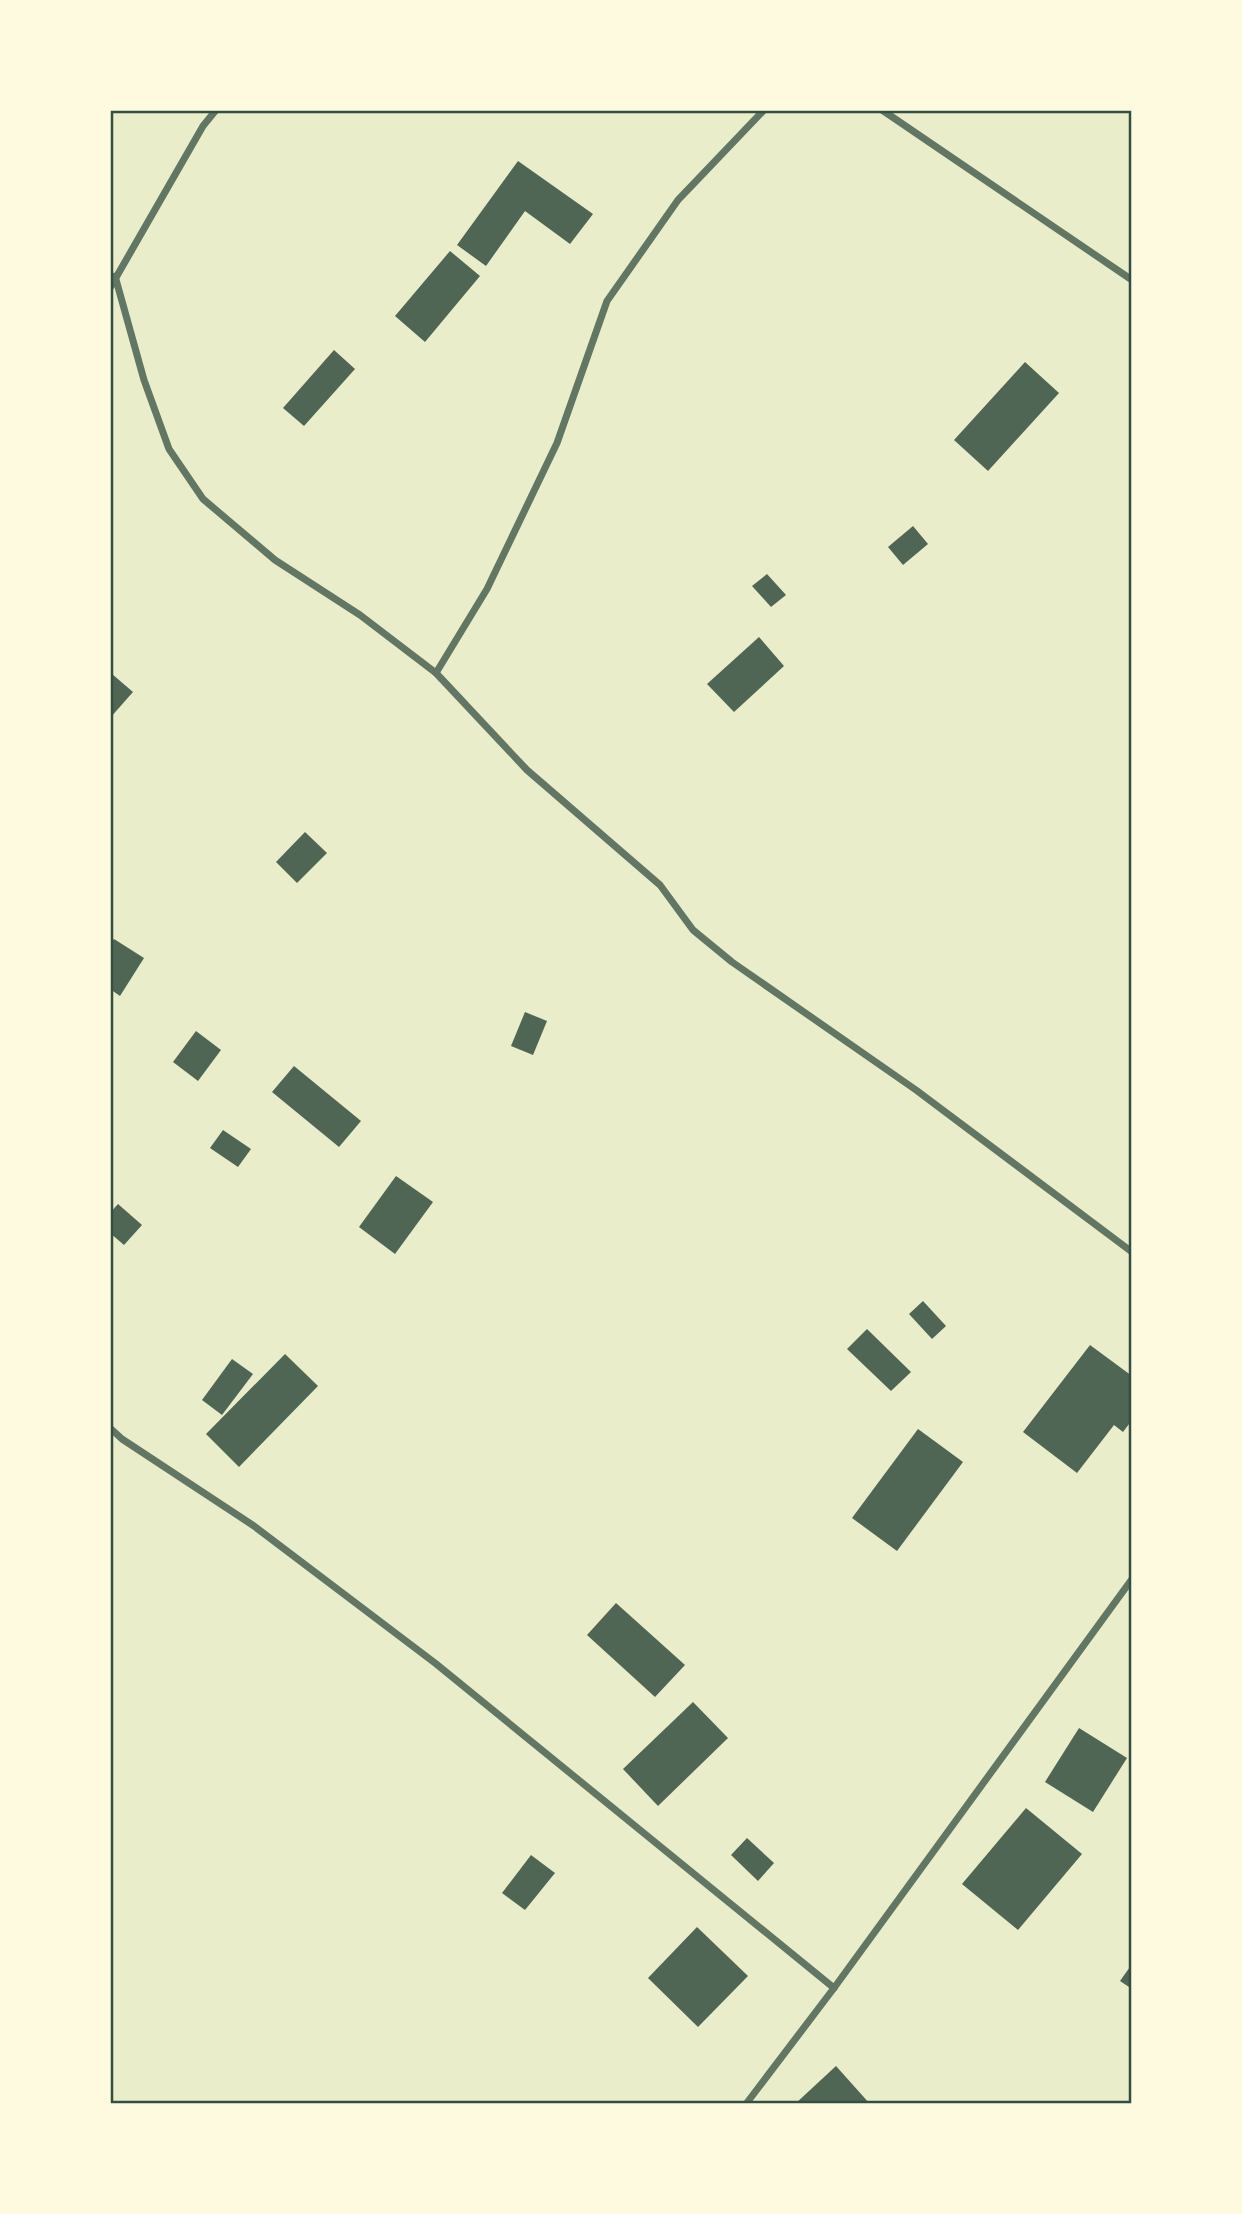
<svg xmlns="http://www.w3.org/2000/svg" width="1242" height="2214" font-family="Helvetica,sans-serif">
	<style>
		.building { fill: #4f6655 }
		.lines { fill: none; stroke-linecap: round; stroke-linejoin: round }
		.minor { stroke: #617663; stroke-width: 7 }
		.neatline { fill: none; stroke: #344e41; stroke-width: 2.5 }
	</style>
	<rect width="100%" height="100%" fill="#e9edc9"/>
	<!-- building -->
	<g class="building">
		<polygon points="518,161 593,214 570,244 525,211 486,266 457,245"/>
		<polygon points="450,251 480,276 425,342 395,316"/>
		<polygon points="334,350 355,369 304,426 283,408"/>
		<polygon points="1025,362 1059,393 988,471 954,440"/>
		<polygon points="913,526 928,544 903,565 888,547"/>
		<polygon points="767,574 786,595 771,607 752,586"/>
		<polygon points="759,637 784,666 734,712 707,684"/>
		<polygon points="112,674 133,692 110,718 110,676"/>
		<polygon points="305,832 327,853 297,883 276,862"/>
		<polygon points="114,939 144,958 120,996 110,989 110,944"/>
		<polygon points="525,1012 547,1021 533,1055 511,1046"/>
		<polygon points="196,1031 221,1050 198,1081 173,1062"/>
		<polygon points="294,1066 361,1121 339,1147 272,1092"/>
		<polygon points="223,1130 251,1149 238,1167 210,1148"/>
		<polygon points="396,1176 433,1202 395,1254 359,1227"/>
		<polygon points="118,1204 142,1225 124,1245 110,1233 110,1213"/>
		<polygon points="923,1301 946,1326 932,1339 909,1314"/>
		<polygon points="867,1329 911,1372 891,1391 847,1349"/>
		<polygon points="1090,1345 1132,1376 1132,1420 1123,1432 1114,1425 1077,1473 1023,1432"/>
		<polygon points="285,1354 318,1386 239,1467 206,1434"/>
		<polygon points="232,1359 253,1374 222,1415 202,1400"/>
		<polygon points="918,1429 963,1462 897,1551 852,1518"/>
		<polygon points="616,1603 685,1665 655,1697 587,1635"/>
		<polygon points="693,1702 728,1738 658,1806 623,1769"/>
		<polygon points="1079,1728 1127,1758 1093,1812 1045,1782"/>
		<polygon points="1026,1808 1082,1854 1018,1930 962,1884"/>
		<polygon points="747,1838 774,1863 758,1881 731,1855"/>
		<polygon points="531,1855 555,1873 525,1910 502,1893"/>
		<polygon points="697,1927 748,1976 698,2027 648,1978"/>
		<polygon points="1132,1964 1132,1989 1120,1981"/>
		<polygon points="836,2066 870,2104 795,2104"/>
	</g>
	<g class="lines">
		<!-- minor -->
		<g class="minor">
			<polyline points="882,110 1132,280"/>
			<polyline points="115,276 144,380 169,449 203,499 275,560 360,615 436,673 527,770 660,885 693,930 732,962 916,1090 1132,1252"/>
			<polyline points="110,288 203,126 216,110"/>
			<polyline points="436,673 487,589 557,443 607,301 678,200 764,110"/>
			<polyline points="110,1428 122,1439 254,1526 435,1663 834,1988"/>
			<polyline points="746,2104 834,1988 1132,1579"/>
		</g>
	</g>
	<!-- border -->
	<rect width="1242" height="2214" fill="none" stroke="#fefae0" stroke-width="224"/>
	<rect x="112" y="112" width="1018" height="1990" class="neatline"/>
</svg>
